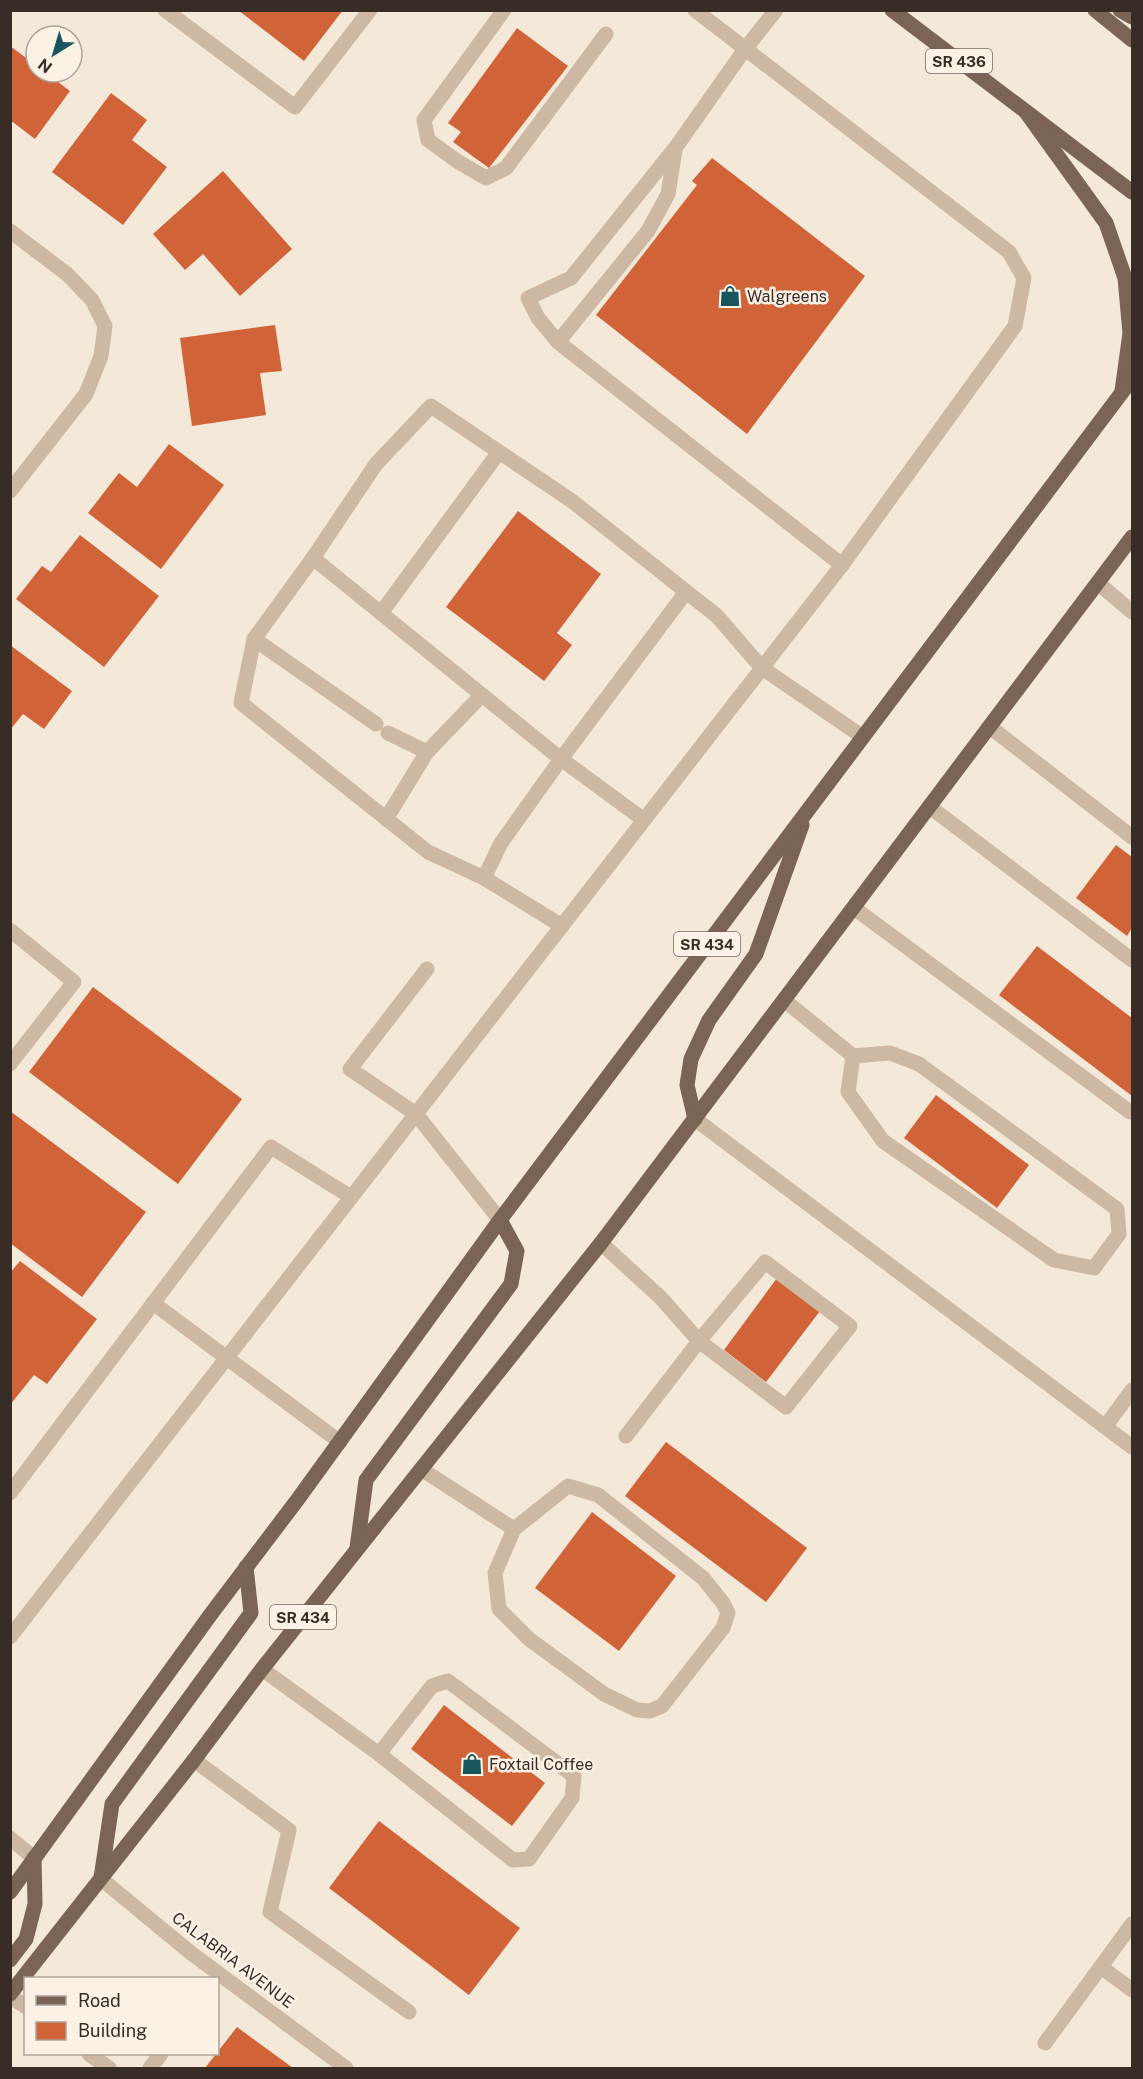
<svg xmlns="http://www.w3.org/2000/svg" width="1143" height="2079" font-family="'Public Sans',sans-serif">
	<style>
		.building { fill: #d16339 }
		.lines { fill: none; stroke-linecap: round; stroke-linejoin: round }
		.lane { stroke: #cdb8a3; stroke-width: 15 }
		.street { stroke: #cdb8a3; stroke-width: 15 }
		.primary { stroke: #7b6355; stroke-width: 15 }
		.labels { text-anchor: middle; dominant-baseline: central; stroke-width: 5; stroke-linejoin: round; paint-order: stroke }
		.shield { fill: #fbf2e5; stroke: #72675f; stroke-width: 1.5 }
		.shield-label { font-size: 15px; font-weight: bold; fill: #372c26 }
		.poi-label { font-size: 16px; fill: #372c26; stroke: #fbf2e5; text-anchor: start }
		.street-label { font-size: 16px; fill: #372c26; stroke: #fbf2e5 }
	</style>
	<rect width="100%" height="100%" fill="#f4e8d8"/>
	<!-- building -->
	<g class="building">
		<polygon points="238,10 343,10 304,61"/>
		<polygon points="517,28 568,66 489,168 453,142 461,132 448,123"/>
		<polygon points="10,46 36,65 36,72 45,72 70,91 35,139 10,120"/>
		<polygon points="111,93 147,120 132,140 167,167 123,225 52,172"/>
		<polygon points="712,158 865,276 747,434 596,315 697,185 692,181"/>
		<polygon points="223,171 292,249 240,296 203,254 185,270 153,234"/>
		<polygon points="275,325 282,371 260,373 266,415 192,426 180,338"/>
		<polygon points="169,444 224,485 161,569 88,513 119,473 137,487"/>
		<polygon points="518,511 601,574 557,633 572,645 544,681 446,607"/>
		<polygon points="80,535 159,596 104,667 16,599 42,566 51,572"/>
		<polygon points="10,645 72,691 44,729 23,714 10,730"/>
		<polygon points="1116,845 1132,857 1132,928 1127,936 1076,898"/>
		<polygon points="1037,946 1132,1018 1132,1096 999,995"/>
		<polygon points="93,987 242,1099 178,1184 29,1072"/>
		<polygon points="936,1095 1029,1165 997,1208 904,1138"/>
		<polygon points="10,1111 146,1212 82,1297 10,1243"/>
		<polygon points="20,1261 97,1319 47,1384 34,1375 10,1405 10,1273"/>
		<polygon points="777,1278 820,1311 766,1382 724,1350"/>
		<polygon points="666,1442 807,1548 766,1602 625,1496"/>
		<polygon points="592,1512 676,1576 619,1651 535,1588"/>
		<polygon points="444,1705 545,1783 512,1826 411,1749"/>
		<polygon points="379,1821 520,1928 469,1995 329,1888"/>
		<polygon points="237,2027 293,2068 205,2068"/>
	</g>
	<g class="lines">
		<!-- lane -->
		<g class="lane">
			<polyline points="165,10 295,107 370,10"/>
			<polyline points="504,10 424,120 428,140 457,161 486,178 506,168 606,34"/>
			<polyline points="695,10 1009,252 1024,278 1015,326 842,565 762,668 863,737"/>
			<polyline points="776,10 745,49 676,147 571,278 528,298 538,318 558,342 842,565"/>
			<polyline points="558,342 648,231 668,194 675,150"/>
			<polyline points="313,558 254,639 376,724"/>
			<polyline points="1098,583 1132,612"/>
			<polyline points="381,613 499,452"/>
			<polyline points="254,639 241,703 428,852 484,878"/>
			<polyline points="990,727 1132,837"/>
			<polyline points="388,733 427,752 482,695"/>
			<polyline points="930,807 1132,960"/>
			<polyline points="386,819 427,752"/>
			<polyline points="854,908 1130,1112"/>
			<polyline points="562,926 484,878 501,843 561,759 686,592"/>
			<polyline points="10,930 74,982 10,1064"/>
			<polyline points="427,969 350,1069 416,1114 500,1220"/>
			<polyline points="784,1000 853,1056 890,1053 919,1064 1117,1209 1119,1234 1094,1268 1054,1260 883,1141 848,1092 853,1056"/>
			<polyline points="695,1119 1132,1447"/>
			<polyline points="601,1243 661,1298 699,1341 626,1436"/>
			<polygon points="765,1262 850,1326 786,1407 699,1341"/>
			<polyline points="153,1303 340,1442"/>
			<polyline points="1105,1427 1132,1390"/>
			<polyline points="421,1469 514,1529"/>
			<polygon points="568,1486 598,1495 703,1578 723,1603 728,1613 723,1628 662,1706 650,1711 637,1710 604,1694 529,1639 499,1609 495,1573 514,1529"/>
			<polyline points="10,1493 271,1147 351,1197"/>
			<polyline points="10,1637 762,668 717,616 572,501 431,406 376,464 313,558 561,759 644,820"/>
			<polyline points="262,1669 379,1754 513,1860 529,1859 572,1798 574,1776 448,1681 432,1686 379,1754"/>
			<polyline points="194,1760 289,1830 270,1912 409,2012"/>
			<polyline points="1101,1967 1132,1990"/>
			<polyline points="10,1996 26,2007"/>
			<polyline points="1045,2043 1132,1924"/>
			<polyline points="89,2054 109,2068"/>
			<polyline points="150,2068 161,2054"/>
		</g>
		<!-- street -->
		<g class="street">
			<polyline points="10,231 67,274 92,300 105,326 101,356 86,394 10,491"/>
			<polyline points="10,1838 34,1858"/>
			<polyline points="100,1878 191,1953 346,2068"/>
		</g>
		<!-- primary -->
		<g class="primary">
			<polyline points="892,10 1132,192"/>
			<polyline points="1095,10 1132,40"/>
			<polyline points="1120,10 1132,17"/>
			<polyline points="1026,112 1106,223 1125,278 1130,333 1122,391"/>
			<polyline points="695,1119 687,1085 691,1059 709,1020 756,954 802,825"/>
			<polyline points="357,1548 366,1480 511,1284 517,1251 500,1220"/>
			<polyline points="101,1878 112,1804 251,1613 246,1567"/>
			<polyline points="10,1892 211,1614 298,1499 500,1220 1132,379"/>
			<polyline points="10,1960 26,1939 35,1904 34,1858"/>
			<polyline points="10,1994 194,1760 262,1669 601,1243 1132,537"/>
		</g>
	</g>
	<!-- icons -->
	<defs>
		<symbol id="shop-bare" viewBox="-9 -9 18 18"><path d="M-5-2.5h2.3a2.7 3.5 0 0 1 5.4 0H5L5.5 6h-11ZM-1.5-2.5h3a1.5 2.3 0 0 0-3 0Z" fill="#18555c" stroke="#fbf2e5" stroke-width="2.5" paint-order="stroke"/></symbol>
	</defs>
	<g fill-rule="evenodd">
		<use href="#shop-bare" x="715" y="281" width="30" height="30"/>
		<use href="#shop-bare" x="457" y="1749" width="30" height="30"/>
	</g>
	<g class="labels">
		<!-- shield labels -->
		<g class="shield">
			<rect x="926" y="49" width="66" height="24" rx="4.5"/>
			<rect x="674" y="932" width="66" height="24" rx="4.5"/>
			<rect x="270" y="1605" width="66" height="24" rx="4.5"/>
		</g>
		<g class="shield-label">
			<text x="959" y="61">SR 436</text>
			<text x="707" y="944">SR 434</text>
			<text x="303" y="1617">SR 434</text>
		</g>
		<!-- poi labels -->
		<g class="poi-label">
			<text x="747" y="296">Walgreens</text>
			<text x="489" y="1764">Foxtail Coffee</text>
		</g>
		<!-- street labels -->
		<g class="street-label">
			<text transform="translate(233 1960) rotate(37)">CALABRIA AVENUE</text>
		</g>
	</g>
	<!-- border -->
	<rect width="1143" height="2079" fill="none" stroke="#372c26" stroke-width="24"/>
	<!-- legend -->
	<rect x="24" y="1977" width="195" height="78" fill="#fbf2e5" stroke="#ada399" stroke-width="1.5"/>
	<rect x="36" y="1996" width="30" height="9" fill="#7b6355" stroke="#ada399" stroke-width="1.5"/>
	<text x="78" y="2007" font-size="18" fill="#372c26">Road</text>
	<rect x="36" y="2022" width="30" height="18" fill="#d16339" stroke="#ada399" stroke-width="1.5"/>
	<text x="78" y="2037" font-size="18" fill="#372c26">Building</text>
	<!-- north arrow -->
	<g transform="translate(54 54) rotate(217)"><circle r="28" fill="#fbf2e5" stroke="#ada399" stroke-width="1.5"/>
	<path d="M0-4.5L10 22L0 15L-10 22Z" fill="#18555c"/>
	<text y="-9" font-size="16" font-weight="bold" text-anchor="middle" fill="#372c26">N</text>
	</g>
</svg>
